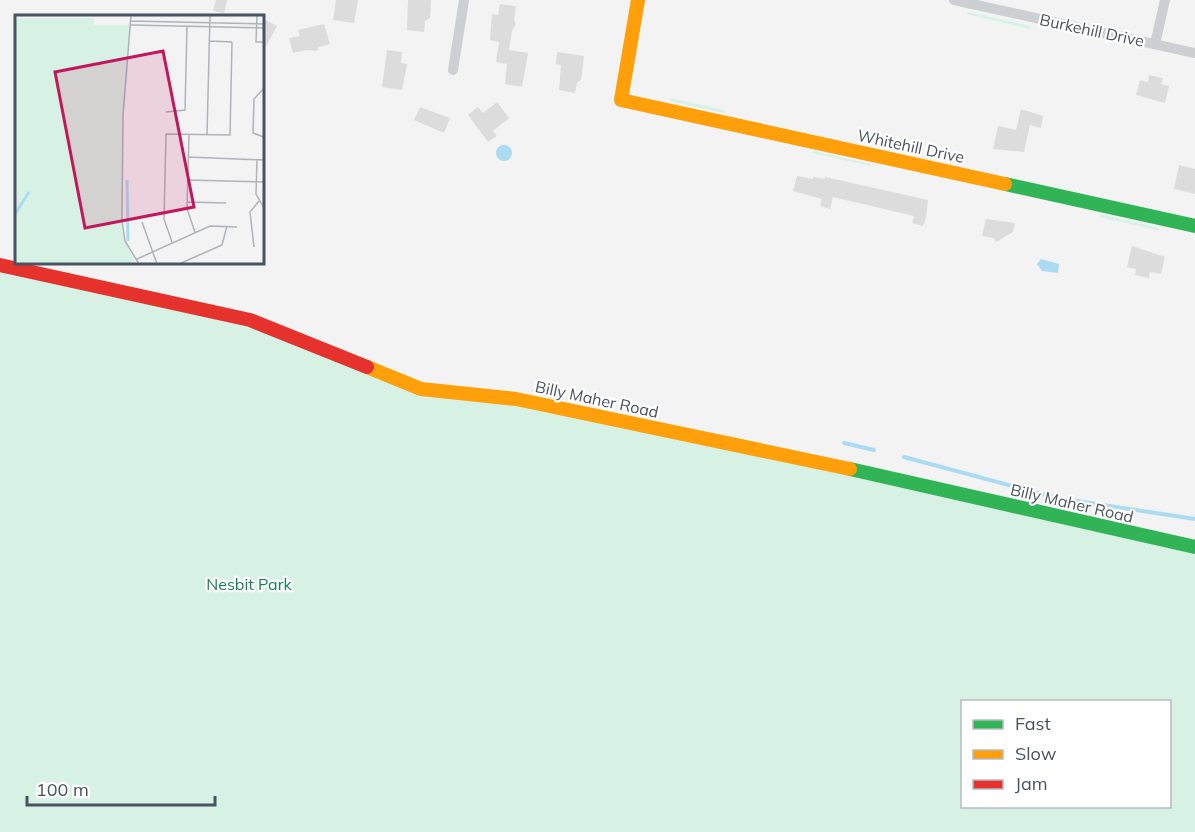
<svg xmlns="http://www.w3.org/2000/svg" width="1195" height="832" font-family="Mulish,sans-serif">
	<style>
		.green { fill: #d7f2e5; fill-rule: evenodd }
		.water { fill: #abdbf2 }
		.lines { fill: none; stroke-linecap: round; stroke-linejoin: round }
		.stream { stroke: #abdbf2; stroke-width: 4 }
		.building { fill: #dcdcdd }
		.street { stroke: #cdcfd2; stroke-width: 10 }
		.fast { stroke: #30b455; stroke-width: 14 }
		.slow { stroke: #ff9f0a; stroke-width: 14 }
		.jam { stroke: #e5322d; stroke-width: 14 }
		.labels { text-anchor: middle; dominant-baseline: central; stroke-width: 4.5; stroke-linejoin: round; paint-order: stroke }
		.street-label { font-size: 16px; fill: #495361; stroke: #fff }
		.park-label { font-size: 16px; fill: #138257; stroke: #fff }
		.inset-river { fill: none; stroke: #abdbf2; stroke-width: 3 }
		.inset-road { fill: none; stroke: #afb3b9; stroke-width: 1.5 }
		.view { fill: #c2185b; fill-opacity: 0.15; stroke: #c2185b; stroke-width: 3 }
		.inset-edge { fill: none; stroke: #495361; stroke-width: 3 }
	</style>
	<rect width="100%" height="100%" fill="#f3f3f3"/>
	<!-- green -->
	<g class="green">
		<polygon points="968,12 1031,26 1030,29 967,14"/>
		<polygon points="670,98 724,110 724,113 669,101"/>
		<polygon points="813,151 871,164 871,166 812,153"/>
		<polygon points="1100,214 1159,228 1158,230 1099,217"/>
		<path d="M0 263 266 326 409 385 729 435 1195 545V832H0ZM962 702H1170V806H962Z"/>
	</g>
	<!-- water -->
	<g class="water">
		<circle cx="504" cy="153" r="8"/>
		<polygon points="1041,259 1059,264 1058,273 1042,271 1037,264"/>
	</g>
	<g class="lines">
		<!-- stream -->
		<g class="stream">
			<polyline points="844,443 874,450"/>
			<polyline points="904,457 1057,498 1195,519"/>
		</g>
	</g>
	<!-- building -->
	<g class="building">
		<polygon points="216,0 227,0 224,13 213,11"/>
		<polygon points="336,0 358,0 354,23 333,20"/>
		<polygon points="408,0 431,0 430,18 425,21 424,32 407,30"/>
		<polygon points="500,4 516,6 514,20 516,24 512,31 509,50 528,53 522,87 505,84 507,64 496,62 499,42 490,40 491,26 492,14 498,15"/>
		<polygon points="262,18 277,26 262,54"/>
		<polygon points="324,24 330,44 319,47 317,51 307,50 293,53 289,38 300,36 298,30"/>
		<polygon points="387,50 402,52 401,63 407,64 402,90 382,87"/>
		<polygon points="557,52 584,56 581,80 577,83 575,93 559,90 561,65 556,64"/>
		<polygon points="1149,75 1163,78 1161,84 1169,86 1165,103 1136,95 1140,80 1148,82"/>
		<polygon points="497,102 509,118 493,131 497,136 488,142 468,115 478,107 483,113"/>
		<polygon points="420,107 450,118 444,133 414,120"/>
		<polygon points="1021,109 1043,116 1041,128 1030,125 1024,152 993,149 998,126 1016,130"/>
		<polygon points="1179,165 1195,169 1195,194 1174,189"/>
		<polygon points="797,176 813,179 813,177 825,179 825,177 928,200 926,218 923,226 912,223 914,216 833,197 830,209 820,206 822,199 793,191"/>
		<polygon points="986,219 1015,223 1013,232 996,242 994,238 982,236"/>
		<polygon points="1132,246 1165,257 1161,274 1150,272 1149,278 1135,275 1136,269 1127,267"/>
	</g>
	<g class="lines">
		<!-- street -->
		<g class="street">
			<polyline points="954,0 1195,53"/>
			<polyline points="1155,44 1165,0"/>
			<polyline points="453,70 464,0"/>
		</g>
		<!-- fast -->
		<g class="fast">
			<polyline points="1005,184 1195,226"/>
			<polyline points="850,469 1195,547"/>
		</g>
		<!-- slow -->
		<g class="slow">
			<polyline points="638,0 621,100 1005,184"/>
			<polyline points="367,367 421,389 516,399 850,469"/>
		</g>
		<!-- jam -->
		<polyline class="jam" points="0,265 250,320 367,367"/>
	</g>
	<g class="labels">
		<!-- street labels -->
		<g class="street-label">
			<text transform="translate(1092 30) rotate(12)">Burkehill Drive</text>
			<text transform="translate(911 146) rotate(12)">Whitehill Drive</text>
			<text transform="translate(597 399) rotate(12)">Billy Maher Road</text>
			<text transform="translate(1072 503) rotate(13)">Billy Maher Road</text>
		</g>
		<!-- park labels -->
		<g class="park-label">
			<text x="249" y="584">Nesbit Park</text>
		</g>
	</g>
	<!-- overview -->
	<g transform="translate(15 15)">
		<rect width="249" height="249" fill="#f3f3f3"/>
		<path d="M0 3H79V10H116L109 99 107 217 121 249H0Z" fill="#d7f2e5"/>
		<path class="inset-river" d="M112 165 113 226M0 199 14 177"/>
		<path class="inset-road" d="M116 0 108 100 107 206 110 226 124 249M242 0 241 27H249M116 6 249 9M116 10 249 13M195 26 217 27M249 73 239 84 238 118 249 122M151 97 170 95 172 11M174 119 172 194 180 217M192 120 195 0M173 142 249 145M242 144 241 179 249 193M173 165 249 167M172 187 211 188M127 207 142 249M157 227 149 204 151 119 215 120 217 27M239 232 235 197 244 186M122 244 195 211 222 212M164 249 207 230 212 211"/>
		<path class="view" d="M148 36 179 192 70 213 40 57Z"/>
		<rect width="249" height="249" class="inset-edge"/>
	</g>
	<!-- legend -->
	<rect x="961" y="700" width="210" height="108" fill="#ffffff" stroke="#b6bac0" stroke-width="1.5"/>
	<rect x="973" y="720" width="30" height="9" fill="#30b455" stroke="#b6bac0" stroke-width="1.5"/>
	<text x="1015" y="730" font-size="18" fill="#495361">Fast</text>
	<rect x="973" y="750" width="30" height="9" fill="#ff9f0a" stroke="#b6bac0" stroke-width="1.5"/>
	<text x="1015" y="760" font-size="18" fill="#495361">Slow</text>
	<rect x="973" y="780" width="30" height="9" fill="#e5322d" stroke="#b6bac0" stroke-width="1.5"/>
	<text x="1015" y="790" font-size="18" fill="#495361">Jam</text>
	<!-- scale -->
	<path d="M27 796v9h188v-9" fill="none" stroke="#495361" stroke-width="3"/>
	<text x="36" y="796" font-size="18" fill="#495361" stroke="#ffffff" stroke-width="4.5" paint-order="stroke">100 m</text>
</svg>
